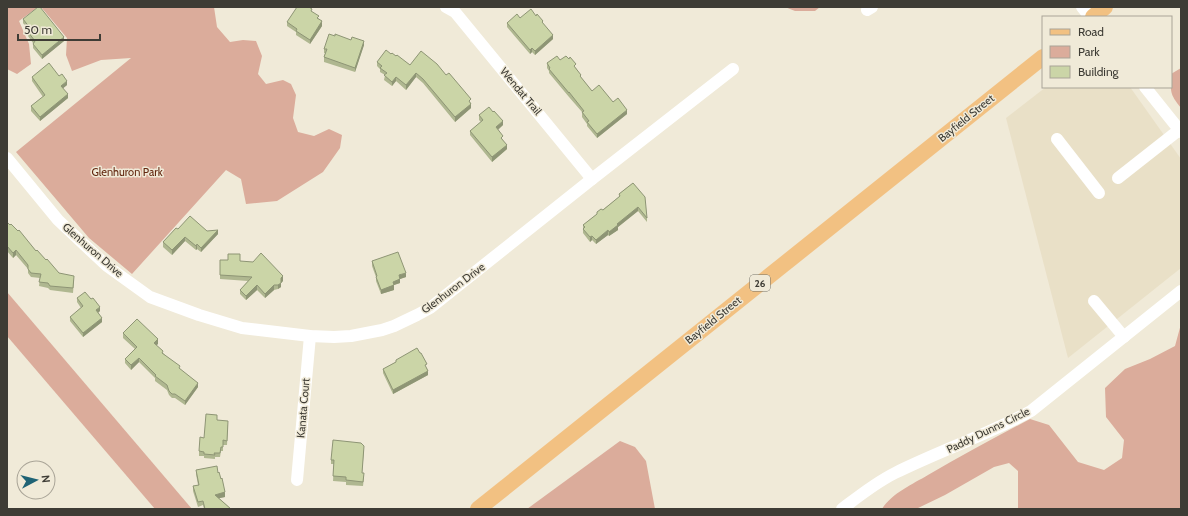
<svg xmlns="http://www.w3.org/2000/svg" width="1188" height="516" font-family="Cabin,sans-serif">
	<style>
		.built { fill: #e9e0c7 }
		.green { fill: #dbac9b }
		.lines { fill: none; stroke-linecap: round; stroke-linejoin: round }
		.minor { stroke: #fff; stroke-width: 12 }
		.major { stroke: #f2c182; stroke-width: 16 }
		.wall { fill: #afb790 }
		.shaded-wall { fill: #8e9575 }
		.building { fill: #cbd5a7; stroke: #8e9575 }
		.labels { text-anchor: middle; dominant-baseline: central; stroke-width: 3; stroke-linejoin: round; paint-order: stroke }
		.shield { fill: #f0ead8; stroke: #737066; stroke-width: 1 }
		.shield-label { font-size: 10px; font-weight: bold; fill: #3e3c35 }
		.street-label { font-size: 11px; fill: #3e3c35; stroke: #f0ead8 }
		.park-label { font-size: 11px; fill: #62270f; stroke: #f0ead8 }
	</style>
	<rect width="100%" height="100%" fill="#f0ead8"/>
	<!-- built -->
	<polygon class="built" points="1046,87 1130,87 1181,159 1181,268 1068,358 1006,118"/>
	<!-- green -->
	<g class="green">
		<polygon points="7,7 38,7 19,21 29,44 31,64 17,74 7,69"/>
		<polygon points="41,7 214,7 217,27 230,42 243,40 256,41 262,56 258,74 266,84 283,80 291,84 296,95 293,118 298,132 314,136 329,129 342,135 340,148 323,172 277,201 246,204 241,179 226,170 132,274 89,238 16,152 131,58 101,60 72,71 66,55 67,38"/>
		<polygon points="785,7 820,7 815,11 795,11"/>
		<path d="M1181 68V108C1169 93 1171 92 1171 74Z"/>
		<polygon points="7,292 192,509 155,509 7,336"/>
		<path d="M1181 324V509H1018V471L1009 463 994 467 945 495 916 509H882C892 493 913 484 928 475 962 455 996 437 1030 419L1049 425 1078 462 1104 470 1122 458 1124 440 1106 417 1105 388 1125 369 1150 359 1175 346Z"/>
		<polygon points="620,441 635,447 646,461 655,509 527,509"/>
	</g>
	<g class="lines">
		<!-- minor -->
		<g class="minor">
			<polyline points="446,7 455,12 592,179"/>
			<polyline points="1082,7 1090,17"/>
			<polyline points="867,10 872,7"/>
			<polyline points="1145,87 1181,132"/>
			<polyline points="1057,139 1099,193"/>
			<polyline points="7,158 58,220 107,266 150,297 199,315 242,328 310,336 334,337 351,336 382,330 394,326 417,315 430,308 592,179 733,69"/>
			<polyline points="1118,178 1179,130"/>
			<polyline points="1094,301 1124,337"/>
			<polyline points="297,480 310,336"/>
			<path d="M842 509C859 496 875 483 895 473 939 451 987 435 1031 411L1181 291"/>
		</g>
		<!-- major -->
		<g class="major">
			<polyline points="1093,17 1105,7"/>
			<polyline points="478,509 1043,57"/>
		</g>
	</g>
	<!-- wall -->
	<g class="wall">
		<polygon points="312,12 319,19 322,26 310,44 296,35 296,32 287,26 287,22"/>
		<polygon points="23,19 64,41 42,59 33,48 33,43 28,36 28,30 23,23"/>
		<polygon points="507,23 543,24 553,39 535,55 532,52 530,54 507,27"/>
		<polygon points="335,36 351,40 364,45 355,72 324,62 324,57 325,53 324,53 324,49"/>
		<polygon points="391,54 396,56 471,103 471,108 455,122 423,83 416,77 406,90 396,81 392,86 384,80 385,75 380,72 380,69 377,66 377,62"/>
		<polygon points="560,60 576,68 581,78 592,91 613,102 627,114 597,138 587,126 587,124 582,117 582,112 569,97 549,73 549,71 547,68 547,63"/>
		<polygon points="32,77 67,85 63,88 68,98 40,121 31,111 31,106 43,97 32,81"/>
		<polygon points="479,115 503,125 498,130 507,149 492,162 470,135 470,131 481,122 479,120"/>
		<polygon points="633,183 647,218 647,222 638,211 618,227 618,230 609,236 608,235 596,244 592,240 590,242 583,233 583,225 619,197 619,194"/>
		<polygon points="7,222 10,225 18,231 36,251 46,260 59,273 74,280 73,293 50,290 48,288 39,286 40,278 31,277 28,273 28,269 16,255 13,258 7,251"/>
		<polygon points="178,229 207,231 218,234 201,252 197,249 196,250 185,241 172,255 163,247 163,242"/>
		<polygon points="220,260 240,261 283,281 281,283 281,287 278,289 274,290 265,298 257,290 246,300 240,294 240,290 248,281 220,279"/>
		<polygon points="372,261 406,277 400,279 400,283 394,285 394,290 381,294 376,281 376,277 372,266"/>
		<polygon points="77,298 100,311 98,313 102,322 83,337 70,321 70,317 81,308 77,302"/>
		<polygon points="123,333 158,344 156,345 163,353 198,387 185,405 175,398 172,398 169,395 167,390 155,381 155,378 139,362 131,370 125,363 125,359 135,349 123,338"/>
		<polygon points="396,360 427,368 428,375 393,394 383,373 383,369 396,362"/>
		<polygon points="217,420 228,425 227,445 223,445 223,451 221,451 220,457 215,457 215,459 204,458 204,456 199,456 199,451 204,438"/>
		<polygon points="364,450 362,473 364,477 363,486 346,485 346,482 333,481 334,464 331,464 331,460"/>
		<polygon points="196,470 218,473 225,497 219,498 231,509 204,509 203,505 198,507 193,491 193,486 198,485 196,474"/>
	</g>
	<!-- shaded-wall -->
	<g class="shaded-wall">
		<polygon points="322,21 322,26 310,44 310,40"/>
		<polygon points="553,35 553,39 535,55 535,51"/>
		<polygon points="64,37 64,41 42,59 42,55"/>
		<polygon points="364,41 364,45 355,72 355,68"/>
		<polygon points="532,48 532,52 530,54 530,50"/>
		<polygon points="416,73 416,77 406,90 406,85"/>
		<polygon points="396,77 396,81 392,86 392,82"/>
		<polygon points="67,81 67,85 61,90 61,86"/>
		<polygon points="68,94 68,98 40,121 40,117"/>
		<polygon points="471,104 471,108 455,122 455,117"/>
		<polygon points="627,110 627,114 597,138 597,134"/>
		<polygon points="503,121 503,125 496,131 496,127"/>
		<polygon points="507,145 507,149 492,162 492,157"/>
		<polygon points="638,207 638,211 618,227 618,230 609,236 609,232 617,224"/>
		<polygon points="218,230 218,234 201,252 201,248"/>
		<polygon points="608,230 608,235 596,244 596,240"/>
		<polygon points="592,236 592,240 590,242 590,237"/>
		<polygon points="185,237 185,241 172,255 172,250"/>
		<polygon points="197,244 197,249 196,250 196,246"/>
		<polygon points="16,250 16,255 13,258 13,253"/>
		<polygon points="406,273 406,277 400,279 400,283 394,285 394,290 381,294 381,290 393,282 399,275"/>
		<polygon points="283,276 283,281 281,283 281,278"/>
		<polygon points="281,283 281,287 278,289 278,285"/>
		<polygon points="257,285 257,290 246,300 246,296"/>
		<polygon points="274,285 274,290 265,298 265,294"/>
		<polygon points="100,307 100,311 96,314 96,310"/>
		<polygon points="102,318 102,322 83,337 83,333"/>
		<polygon points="158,339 158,344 154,347 154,343"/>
		<polygon points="139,358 139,362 131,370 131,365"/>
		<polygon points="428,371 428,375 393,394 393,390"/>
		<polygon points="198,383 198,387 185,405 185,401"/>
		<polygon points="225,492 225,497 215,499 215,495"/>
	</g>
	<!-- building -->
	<g class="building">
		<polygon points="38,7 40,7 64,37 42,55 33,44 35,41 28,32 29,31 28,30 30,28 23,19"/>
		<polygon points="297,7 309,7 312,9 311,11 319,16 317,18 322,21 310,40 296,31 297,29 287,22"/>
		<polygon points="531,9 536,16 537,14 543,21 542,22 553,35 535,51 532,48 530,50 507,23 517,14 520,18"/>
		<polygon points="329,34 335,36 335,34 351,40 352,37 364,41 355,68 324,57 327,49 324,49"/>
		<polygon points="386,50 391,54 392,53 396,56 397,55 410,65 421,51 437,64 446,75 449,73 471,99 469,101 471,104 455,117 423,79 416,73 406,85 396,77 392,82 384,75 387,73 380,68 382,66 377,62"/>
		<polygon points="557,56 560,60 566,56 569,59 570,57 576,64 574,66 581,75 580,76 592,91 599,85 613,102 618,98 627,110 597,134 587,122 589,121 582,112 584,111 569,92 569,93 549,69 550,68 547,63"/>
		<polygon points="49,63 59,76 62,74 67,81 61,86 68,94 40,117 31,106 45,95 32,77"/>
		<polygon points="489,107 493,112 494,111 503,121 496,127 503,136 501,138 507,145 492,157 470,131 483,120 479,115"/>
		<polygon points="633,183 645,197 647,218 638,207 617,224 618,225 609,232 608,230 596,240 592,236 590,237 583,229 585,227 583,225 597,214 597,212 601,209 603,210 620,196 619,194"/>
		<polygon points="190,216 207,231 218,230 201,248 197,244 196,246 185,237 172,250 163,242 176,228 178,229"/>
		<polygon points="7,222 10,225 11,224 18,231 19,230 36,251 37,250 46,260 47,259 59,273 74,276 73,288 50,286 48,283 39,282 41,274 31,273 28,269 28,265 16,250 13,253 7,246"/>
		<polygon points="398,252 406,273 399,275 400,279 393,282 394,285 381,290 376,277 377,276 372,261"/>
		<polygon points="261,253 283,276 281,278 281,283 278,285 274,285 265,294 257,285 246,296 240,290 252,277 220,275 220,260 228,260 228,254 240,254 240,261 253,262"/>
		<polygon points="85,292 91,299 93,298 100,307 96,310 102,318 83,333 70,317 83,306 77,298"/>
		<polygon points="137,319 158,339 154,343 163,351 162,353 180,366 179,368 198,383 185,401 175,394 172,394 169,391 167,385 155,376 156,375 139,358 131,365 125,359 137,347 123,333"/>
		<polygon points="417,348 420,353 421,353 427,364 425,365 428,371 393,390 383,369 396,362 396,360"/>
		<polygon points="206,414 217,415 217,420 228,421 227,441 223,440 223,447 221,447 220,453 214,453 215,455 204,454 204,452 199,451 200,437 204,438"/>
		<polygon points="333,440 361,443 364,446 362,473 364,473 363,482 346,480 346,477 333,476 334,460 331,460"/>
		<polygon points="217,466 218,473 219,472 221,479 222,478 225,492 215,495 231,509 205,509 203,501 198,502 193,486 199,485 196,470"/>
	</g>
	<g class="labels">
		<!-- shield labels -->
		<rect class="shield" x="750" y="275" width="20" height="16" rx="3"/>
		<g class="shield-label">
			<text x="760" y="283">26</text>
		</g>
		<!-- street labels -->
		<g class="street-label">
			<text transform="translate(521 91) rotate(50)">Wendat Trail</text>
			<text transform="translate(966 118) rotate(-39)">Bayfield Street</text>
			<text transform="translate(93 250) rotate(41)">Glenhuron Drive</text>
			<text transform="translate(453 288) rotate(-37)">Glenhuron Drive</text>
			<text transform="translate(713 320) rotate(-39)">Bayfield Street</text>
			<text transform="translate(303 408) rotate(-85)">Kanata Court</text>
			<text transform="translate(988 430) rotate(-26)">Paddy Dunns Circle</text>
		</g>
		<!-- park labels -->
		<g class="park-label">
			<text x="127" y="172">Glenhuron Park</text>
		</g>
	</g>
	<!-- border -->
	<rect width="1188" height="516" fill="none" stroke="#3e3c35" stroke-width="16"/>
	<!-- legend -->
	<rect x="1042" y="16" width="130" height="72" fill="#f0ead8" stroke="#a9a497"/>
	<rect x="1050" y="29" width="20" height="6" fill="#f2c182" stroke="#a9a497"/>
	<text x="1078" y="36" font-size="12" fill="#3e3c35">Road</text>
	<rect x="1050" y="46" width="20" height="12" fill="#dbac9b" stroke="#a9a497"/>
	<text x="1078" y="56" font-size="12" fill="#3e3c35">Park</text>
	<rect x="1050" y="66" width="20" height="12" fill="#cbd5a7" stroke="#a9a497"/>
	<text x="1078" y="76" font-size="12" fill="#3e3c35">Building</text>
	<!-- north arrow -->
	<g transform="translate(36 480) rotate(83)"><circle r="19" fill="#f0ead8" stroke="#a9a497"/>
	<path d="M0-3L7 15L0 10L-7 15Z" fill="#1f6375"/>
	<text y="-6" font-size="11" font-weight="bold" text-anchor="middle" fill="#3e3c35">N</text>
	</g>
	<!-- scale -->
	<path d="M18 34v6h82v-6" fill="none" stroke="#3e3c35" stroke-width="2"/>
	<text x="24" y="34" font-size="12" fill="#3e3c35" stroke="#f0ead8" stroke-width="3" paint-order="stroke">50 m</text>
</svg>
